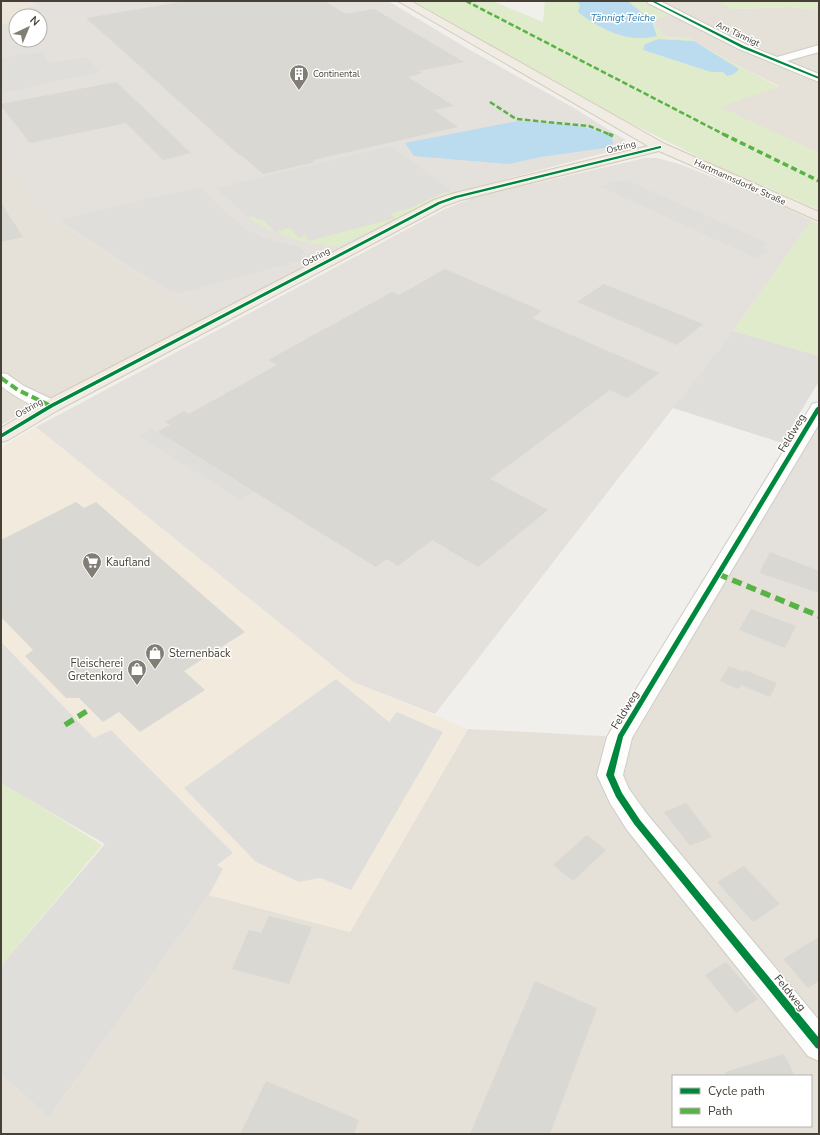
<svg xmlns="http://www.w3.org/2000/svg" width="820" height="1135" font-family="'Nunito Sans',sans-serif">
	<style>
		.residential { fill: #e5e0d8; fill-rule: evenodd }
		.commercial { fill: #f3eade }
		.industrial { fill: #e4e0dc }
		.education { fill: #ece6da }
		.green { fill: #dfebcb; fill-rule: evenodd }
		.parking { fill: #e0deda }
		.water { fill: #bbdbee }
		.building { fill: #dad8d3 }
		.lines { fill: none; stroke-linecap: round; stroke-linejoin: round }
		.minor-casing { stroke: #cfccc8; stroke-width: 2 }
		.major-casing { stroke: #d3cab8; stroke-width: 2 }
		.minor { fill: #fdfdfc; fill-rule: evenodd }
		.major { fill: #f1ece3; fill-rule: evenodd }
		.quiet-far3 { stroke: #57b346; stroke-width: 2.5; stroke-dasharray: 5.5 2.5; stroke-linecap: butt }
		.quiet-far2 { stroke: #57b346; stroke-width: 3.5; stroke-dasharray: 6 3.5; stroke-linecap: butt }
		.quiet-far1 { stroke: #57b346; stroke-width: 4; stroke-dasharray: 8 4; stroke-linecap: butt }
		.quiet { stroke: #57b346; stroke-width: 5.5; stroke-dasharray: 10 5.5; stroke-linecap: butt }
		.cycleway-casing { stroke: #fff; stroke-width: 2 }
		.cycleway { fill: #00873e; fill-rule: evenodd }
		.labels { text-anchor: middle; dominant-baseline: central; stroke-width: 3; stroke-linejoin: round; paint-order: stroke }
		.far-street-label { font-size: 9px; fill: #474036; stroke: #fff }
		.far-poi-label { font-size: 9px; fill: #474036; stroke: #fff; text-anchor: start }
		.far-water-label { font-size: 10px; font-style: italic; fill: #2e7aaa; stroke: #fff }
		.street-label { font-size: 11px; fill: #474036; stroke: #fff }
		.poi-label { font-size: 11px; fill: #474036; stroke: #fff; text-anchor: start }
	</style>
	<rect width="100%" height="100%" fill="#f1efeb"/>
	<!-- residential -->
	<g class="residential">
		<polygon points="652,1 718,1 732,9 790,7 819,10 819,153 719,107 779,86 733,63 688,38 665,37 651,19 676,14"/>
		<polygon points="1,160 44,213 206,319 43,401 1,425"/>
		<path d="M723 567 819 606V1134H1V1075L49 1117 209 895 350 932 468 729 620 737ZM673 1076H811V1126H673Z"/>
	</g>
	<!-- commercial -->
	<polygon class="commercial" points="36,427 353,682 468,729 350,932 209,895 49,1117 1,1075 1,966 105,844 1,785 1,449 7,444"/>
	<!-- industrial -->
	<g class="industrial">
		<polygon points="27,1 388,1 470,50 574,108 625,140 626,144 608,152 450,194 434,200 319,258 206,319 44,213 1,160 1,24 16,21 16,40 40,40 40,16 30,16 21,9 35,5"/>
		<polygon points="645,158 657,158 679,164 750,192 812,220 733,331 435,714 353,682 36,427 445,209 472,198"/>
		<polygon points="819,408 819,606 723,567"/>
	</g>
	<!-- education -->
	<polygon class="education" points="1,1 27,1 36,5 21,9 30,16 16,16 16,21 1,24"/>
	<!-- green -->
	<g class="green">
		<path d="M414 1H492L543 22 545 1H576L580 5 657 36 652 21 628 1H652L677 14 652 19 665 37 688 38 733 63 779 87 720 107 819 153V210L713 164 610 113ZM659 39 694 41 705 50 718 56 723 72H711L643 50Z"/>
		<polygon points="718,1 819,1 819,10 790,7 732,9"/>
		<path d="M452 191 454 193 434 200 339 246C316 249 266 232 248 217 260 214 267 224 275 232L289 228 299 237 394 218 390 214 410 208 443 193Z"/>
		<polygon points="812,220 819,224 819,356 733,331"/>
		<polygon points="1,782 102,845 1,966"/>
	</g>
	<!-- parking -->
	<g class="parking">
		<polygon points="42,52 49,63 87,57 99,72 1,93 1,58"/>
		<polygon points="391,146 452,191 443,193 410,208 390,214 395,218 309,241 305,236 299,238 289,228 276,232 262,219 258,220 254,216 248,217 216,188"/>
		<polygon points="626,180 768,243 761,247 769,251 756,258 601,187 617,181 620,182"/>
		<polygon points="199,187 244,228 264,238 299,247 306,254 301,255 305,259 177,294 173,290 170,291 65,224 62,219"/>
		<polygon points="733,331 819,356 819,381 782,443 673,408"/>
		<polygon points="152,429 253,492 240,500 140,436"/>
		<polygon points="1,642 94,738 111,730 233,853 217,865 223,869 209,895 49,1117 1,1075 1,966 105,844 1,783"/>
		<polygon points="336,679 389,722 397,712 443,732 351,890 320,878 299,882 256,862 184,788"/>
	</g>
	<!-- water -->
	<g class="water">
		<path d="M576 1H628L652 21 657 36C627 43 601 30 578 12L580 5Z"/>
		<polygon points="659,39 694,41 739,69 734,74 727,76 723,72 711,72 643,50 645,44"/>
		<path d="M518 121C550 124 584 122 612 137L613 144 605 148 540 157 509 164 414 156 405 143Z"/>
	</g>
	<!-- building -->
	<g class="building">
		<polygon points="186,1 324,1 346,14 374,9 464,62 419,71 423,73 408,77 454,106 434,110 458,127 313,160 315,162 263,174 241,155 239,155 86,18"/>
		<polygon points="116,82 191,153 163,160 126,123 30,143 1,106 1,104"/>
		<polygon points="1,203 23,237 1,242"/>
		<polygon points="445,269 542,311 532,318 659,373 627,398 610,390 490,479 548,510 478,567 432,540 398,566 387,559 376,567 158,432 170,425 165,422 184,411 189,414 277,365 268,360 392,292 399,295"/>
		<polygon points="604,284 703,324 677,345 577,302"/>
		<polygon points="76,502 84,508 96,502 245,632 184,671 205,690 140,732 119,712 103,722 79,698 66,698 25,656 33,650 1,617 1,540"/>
		<polygon points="770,552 819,571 819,593 760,573 761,571 760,571"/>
		<polygon points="751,609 796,626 785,648 739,630"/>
		<polygon points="729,666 744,672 745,670 777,683 770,697 741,685 738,689 720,681"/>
		<polygon points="686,803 712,837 690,846 664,812"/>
		<polygon points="587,835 606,850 573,881 553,865"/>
		<polygon points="744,866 780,904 753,922 717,882"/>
		<polygon points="269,916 312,927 289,984 232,969 249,930 261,933"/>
		<polygon points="819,937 819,981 808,988 783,959"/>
		<polygon points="726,962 758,999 736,1013 705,975"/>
		<polygon points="535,981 597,1008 550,1134 470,1134"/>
		<polygon points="784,1054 795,1076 725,1076 725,1072"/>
		<polygon points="266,1081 359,1120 354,1134 240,1134"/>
	</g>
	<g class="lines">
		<defs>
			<g id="minor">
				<polygon points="647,1 660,1 747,45 777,57 819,45 819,52 787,61 819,74 819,82 739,49 648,3"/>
				<path d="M1 373 7 374 24 386 58 402 60 406 58 410C42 414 14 396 1 386Z"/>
				<polygon points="819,402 819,424 632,738 623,775 629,789 647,814 819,1020 819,1061 808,1056 627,830 610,803 597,775 607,737 611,730 810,408 812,404"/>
			</g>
			<polygon id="major" points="398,1 411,1 665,144 819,212 819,221 659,151 461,200 444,206 58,410 8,440 1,442 1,428 44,402 434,200 451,194 648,146"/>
		</defs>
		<!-- minor casing -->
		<use href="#minor" class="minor-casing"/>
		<!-- major casing -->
		<use href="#major" class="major-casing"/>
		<!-- minor -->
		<use href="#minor" class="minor"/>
		<!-- major -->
		<use href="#major" class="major"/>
		<!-- quiet-far3 -->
		<g class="quiet-far3">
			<polyline points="466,1 725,135"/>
			<polyline points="490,102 516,119 589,126 611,135"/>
		</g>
		<!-- quiet-far2 -->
		<g class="quiet-far2">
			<polyline points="609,134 613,136"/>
			<polyline points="723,134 819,181"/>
		</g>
		<!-- quiet-far1 -->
		<polyline class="quiet-far1" points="1,378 18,390 51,406"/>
		<!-- quiet -->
		<g class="quiet">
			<polyline points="718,574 819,616"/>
			<polyline points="65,725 90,709"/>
		</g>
		<defs>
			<g id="cycleway">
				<polygon points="651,1 654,1 744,46 819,77 819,79 742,48"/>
				<polygon points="660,146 661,146 661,148 457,198 440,204 53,407 1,438 1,434 49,405 438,202 455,196"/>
				<polygon points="819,406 819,412 623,737 614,775 622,793 640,820 819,1038 819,1049 816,1048 634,824 616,797 606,775 618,735 816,408"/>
			</g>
		</defs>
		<!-- cycleway casing -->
		<use href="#cycleway" class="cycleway-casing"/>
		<!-- cycleway -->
		<use href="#cycleway" class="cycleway"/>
	</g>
	<!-- icons -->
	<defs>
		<symbol id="building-pin" viewBox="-11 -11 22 30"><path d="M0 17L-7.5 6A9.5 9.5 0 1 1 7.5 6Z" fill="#827d75" stroke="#fff"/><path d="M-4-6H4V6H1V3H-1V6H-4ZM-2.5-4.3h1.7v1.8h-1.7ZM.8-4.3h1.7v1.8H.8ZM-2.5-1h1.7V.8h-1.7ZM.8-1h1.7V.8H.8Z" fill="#fff"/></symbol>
		<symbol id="supermarket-pin" viewBox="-11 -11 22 30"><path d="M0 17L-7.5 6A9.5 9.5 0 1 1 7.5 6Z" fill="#827d75" stroke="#fff"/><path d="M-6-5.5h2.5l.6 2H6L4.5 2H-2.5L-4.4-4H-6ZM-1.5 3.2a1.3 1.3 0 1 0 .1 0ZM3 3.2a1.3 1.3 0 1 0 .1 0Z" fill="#fff"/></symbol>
		<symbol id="shop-pin" viewBox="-11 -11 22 30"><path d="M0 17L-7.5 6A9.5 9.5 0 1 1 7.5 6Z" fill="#827d75" stroke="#fff"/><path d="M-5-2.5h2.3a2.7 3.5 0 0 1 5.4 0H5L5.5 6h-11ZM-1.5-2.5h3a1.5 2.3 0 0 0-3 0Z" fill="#fff"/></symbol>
	</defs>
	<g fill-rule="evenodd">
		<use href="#building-pin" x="288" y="63" width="22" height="30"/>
		<use href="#supermarket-pin" x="81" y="551" width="22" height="30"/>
		<use href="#shop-pin" x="144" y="642" width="22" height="30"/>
		<use href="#shop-pin" x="126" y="658" width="22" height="30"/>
	</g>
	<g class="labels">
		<!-- far-street labels -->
		<g class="far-street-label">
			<text transform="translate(738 34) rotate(25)">Am Tännigt</text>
			<text transform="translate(621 147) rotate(-14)">Ostring</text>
			<text transform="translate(740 182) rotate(24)">Hartmannsdorfer Straße</text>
			<text transform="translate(316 257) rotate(-28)">Ostring</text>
			<text transform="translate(29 408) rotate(-30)">Ostring</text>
		</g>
		<!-- far-poi labels -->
		<g class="far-poi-label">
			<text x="313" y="74">Continental</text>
		</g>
		<!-- far-water labels -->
		<g class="far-water-label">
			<text x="623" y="18">Tännigt Teiche</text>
		</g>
		<!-- street labels -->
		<g class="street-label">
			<text transform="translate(792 433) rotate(-59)">Feldweg</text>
			<text transform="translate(625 710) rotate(-59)">Feldweg</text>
			<text transform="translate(790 993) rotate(51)">Feldweg</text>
		</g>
		<!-- poi labels -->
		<g class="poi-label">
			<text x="106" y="562">Kaufland</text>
			<text x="169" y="653">Sternenbäck</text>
			<text x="123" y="663" text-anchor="end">Fleischerei<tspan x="123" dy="13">Gretenkord</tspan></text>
		</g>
	</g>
	<!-- border -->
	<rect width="820" height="1135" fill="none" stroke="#474036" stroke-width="4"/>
	<!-- legend -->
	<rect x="672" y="1075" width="140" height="52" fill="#ffffff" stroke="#b5b3af"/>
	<rect x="680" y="1088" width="20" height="6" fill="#00873e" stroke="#b5b3af"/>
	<text x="708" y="1095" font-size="12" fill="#474036">Cycle path</text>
	<rect x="680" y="1108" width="20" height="6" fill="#57b346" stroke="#b5b3af"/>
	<text x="708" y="1115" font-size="12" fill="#474036">Path</text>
	<!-- north arrow -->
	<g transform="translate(28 28) rotate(44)"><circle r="19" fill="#ffffff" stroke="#b5b3af"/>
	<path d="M0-3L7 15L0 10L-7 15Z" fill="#827d75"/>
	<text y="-6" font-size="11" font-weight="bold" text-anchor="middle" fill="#474036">N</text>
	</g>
</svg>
